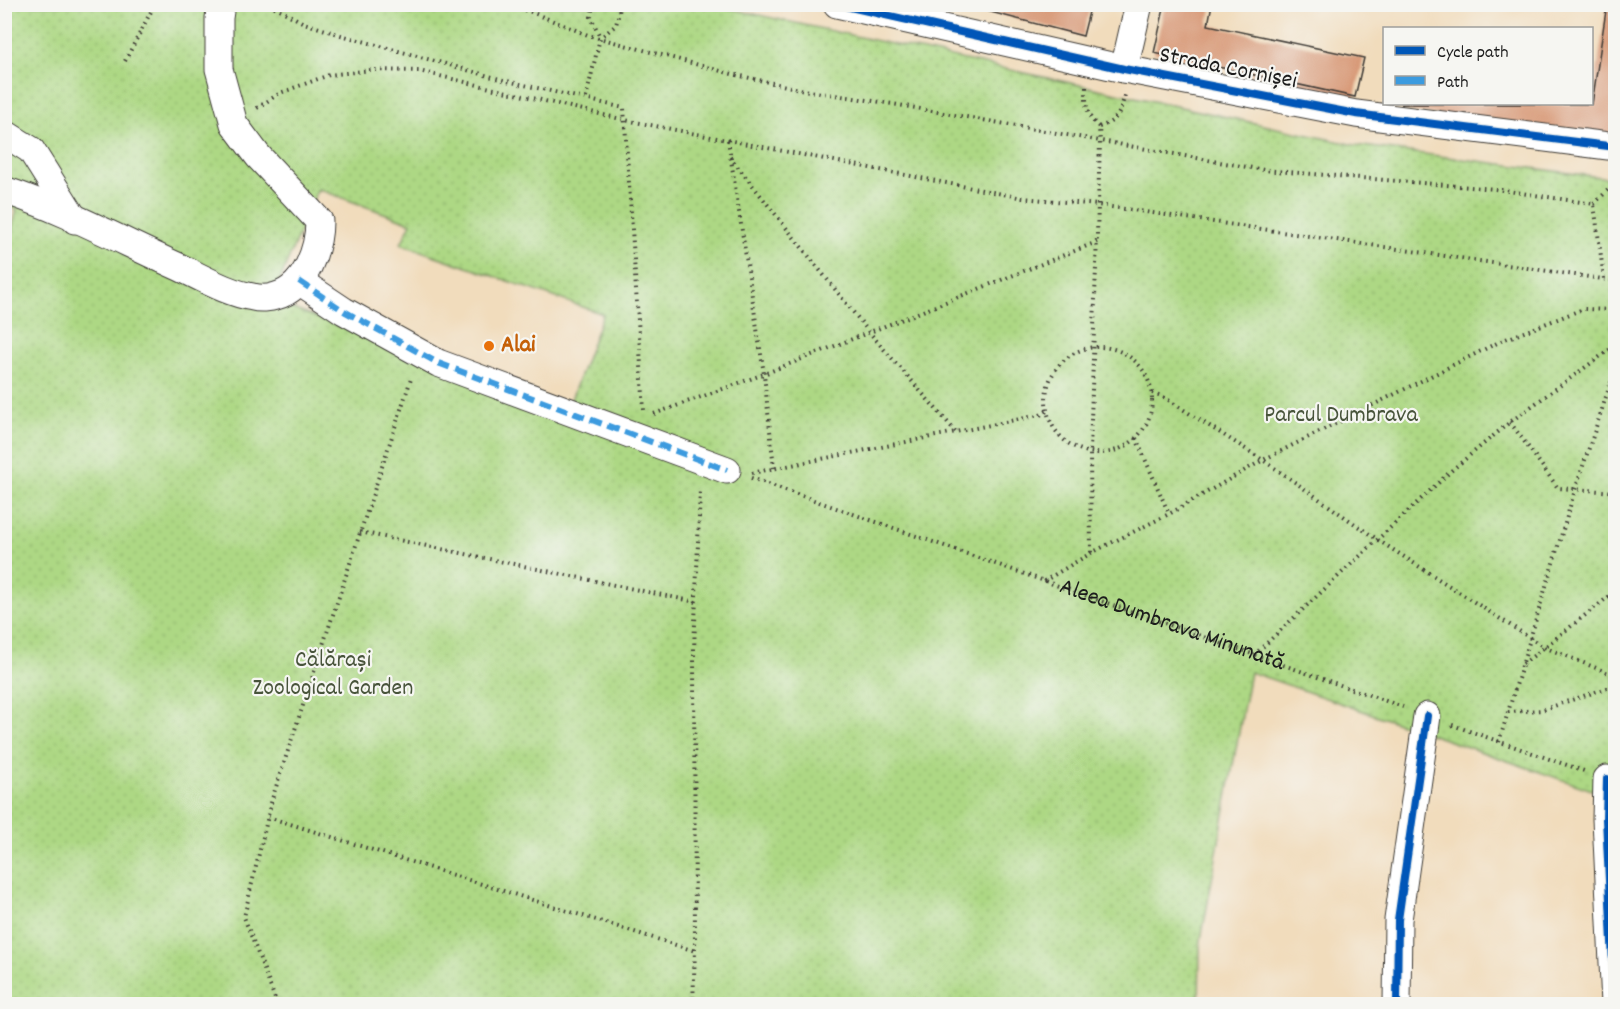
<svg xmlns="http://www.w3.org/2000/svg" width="1620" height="1009" font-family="Dekko,sans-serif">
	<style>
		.park { fill: url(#park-dots); stroke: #647a50; stroke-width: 1.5; fill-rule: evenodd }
		.building { fill: #d89a78 }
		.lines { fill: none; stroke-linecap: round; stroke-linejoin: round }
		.minor-casing { stroke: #3c3934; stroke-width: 29 }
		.path { stroke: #3c3934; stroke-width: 4; stroke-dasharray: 1.5 4.5; stroke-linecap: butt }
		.minor { stroke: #fff; stroke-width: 27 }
		.quiet { stroke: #3c9bdf; stroke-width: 6; stroke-dasharray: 12 6; stroke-linecap: butt }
		.cycleway-casing { stroke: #f6f6f2; stroke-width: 11 }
		.cycleway { stroke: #0057b8; stroke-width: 8 }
		.food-dot { fill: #e8710a; stroke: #f6f6f2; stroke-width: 2 }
		.labels { text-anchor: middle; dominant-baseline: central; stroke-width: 4.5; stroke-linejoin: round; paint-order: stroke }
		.street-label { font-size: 24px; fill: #1c1c1c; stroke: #f6f6f2 }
		.food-label { font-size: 24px; font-weight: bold; fill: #c56008; stroke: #f6f6f2; text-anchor: start }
		.park-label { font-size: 24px; fill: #48543b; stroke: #f6f6f2 }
	</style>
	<defs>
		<pattern id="park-dots" width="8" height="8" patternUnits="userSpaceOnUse" patternTransform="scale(1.5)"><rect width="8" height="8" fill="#add884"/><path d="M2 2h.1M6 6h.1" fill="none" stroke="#94b971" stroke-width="1.8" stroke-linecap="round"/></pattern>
	</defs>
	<rect width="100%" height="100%" fill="#f6f6f2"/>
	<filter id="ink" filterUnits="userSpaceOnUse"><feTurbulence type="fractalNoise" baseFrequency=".0167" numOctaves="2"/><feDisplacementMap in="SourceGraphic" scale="12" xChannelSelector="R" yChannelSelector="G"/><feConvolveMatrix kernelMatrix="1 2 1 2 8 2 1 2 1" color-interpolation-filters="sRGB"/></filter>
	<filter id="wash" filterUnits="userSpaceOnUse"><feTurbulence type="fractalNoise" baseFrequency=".008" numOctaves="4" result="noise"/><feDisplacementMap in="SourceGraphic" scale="24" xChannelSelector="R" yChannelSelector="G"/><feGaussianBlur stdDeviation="1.35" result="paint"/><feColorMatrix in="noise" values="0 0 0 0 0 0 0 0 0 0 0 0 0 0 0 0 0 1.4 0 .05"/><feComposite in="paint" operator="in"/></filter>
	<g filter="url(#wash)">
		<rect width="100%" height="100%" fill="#f1dcbc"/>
		<!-- park -->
		<path class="park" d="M5 5H713L1355 145 1615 179V798L1250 672 1200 945 1199 1004H5L4 257 17 210 5 205ZM318 189 411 223 401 244 603 314 567 410 271 301Z"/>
		<g id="blocks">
			<!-- building -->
			<g class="building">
				<polygon points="4,4 10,4 5,23 4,23"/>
				<polygon points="960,4 1091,4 1083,36"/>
				<polygon points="1165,4 1212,4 1208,25 1364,58 1355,97 1154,53"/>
				<polygon points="1607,4 1616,4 1616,144 1401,109 1402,104 1592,104"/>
			</g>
		</g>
	</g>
	<g filter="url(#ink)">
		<use href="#blocks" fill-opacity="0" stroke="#3c3934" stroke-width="1.5"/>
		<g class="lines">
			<defs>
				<g id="minor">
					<polyline points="837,4 1124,69 1356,114 1616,147"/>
					<polyline points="1124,69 1139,4"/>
					<polyline points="4,133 31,150 75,220"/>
					<path d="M4 190C64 210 120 240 177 266 201 277 227 293 253 297 260 299 270 298 276 296 306 288 319 248 319 221L258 156 234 124 219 69V18L221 4"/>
					<polyline points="299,281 344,311 438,363 727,470"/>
					<polyline points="1397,1004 1398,920 1427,716"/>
					<polyline points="1615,1004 1606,819 1607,779 1616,782"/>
				</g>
			</defs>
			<!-- minor casing -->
			<use href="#minor" class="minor-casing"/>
			<!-- path -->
			<g class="path">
				<polyline points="269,4 304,23 341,35 507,81 624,108 644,411"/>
				<polyline points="501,4 531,12 588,35 732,74 809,91 893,104 1264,170 1495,189 1594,204 1604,279"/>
				<polyline points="593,4 591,17 600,37"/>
				<polyline points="125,61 155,4"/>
				<path d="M1086 87C1086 105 1085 115 1099 127L1100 142 1090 452 1091 553"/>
				<polyline points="586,98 600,38 616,25 621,4"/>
				<polyline points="257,108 280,93 329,75 371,70 419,71 625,120 1023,198 1098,205 1616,281"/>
				<path d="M1099 127C1119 120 1119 114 1125 95"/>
				<polyline points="728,140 764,374 774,468"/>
				<polyline points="730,157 869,332 956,432"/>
				<polyline points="1594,204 1616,182"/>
				<circle cx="1099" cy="400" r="53"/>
				<polyline points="1616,371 1610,385 1616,392"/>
				<polyline points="1152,393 1162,396 1263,460 1378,540 1544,647 1616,676"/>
				<polyline points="654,414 764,374 1097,242"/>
				<polyline points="1510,422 1558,488 1616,492"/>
				<polyline points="1136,438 1169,514"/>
				<polyline points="752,473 1040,415 1047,411"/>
				<path id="s1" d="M751 478 1403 707"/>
				<polyline points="360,532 696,602"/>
				<polyline points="1044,581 1091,553 1169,514 1263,460 1501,341 1583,309 1616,310"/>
				<polyline points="1254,655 1452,470 1510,422 1616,345"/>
				<polyline points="1523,664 1616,591"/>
				<polyline points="1508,712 1542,710 1616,685"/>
				<polyline points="1452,725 1584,771"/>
				<polyline points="1499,742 1575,490 1610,385"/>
				<polyline points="268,817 695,951"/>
				<polyline points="277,1004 244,917 272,799 412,376"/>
				<polyline points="693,1004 695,951 694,650 700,489"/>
			</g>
			<!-- minor -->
			<use href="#minor" class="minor"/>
			<!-- quiet -->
			<polyline class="quiet" points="299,281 344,311 438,363 727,470"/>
			<defs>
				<g id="cycleway">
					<polyline points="837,4 1124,69 1356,114 1616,147"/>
					<polyline points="1397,1004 1398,920 1427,716"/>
					<polyline points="1615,1004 1606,819 1607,779 1616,782"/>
				</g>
			</defs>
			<!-- cycleway casing -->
			<use href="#cycleway" class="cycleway-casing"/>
			<!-- cycleway -->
			<use href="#cycleway" class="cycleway"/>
		</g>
	</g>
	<!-- markers -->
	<circle class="food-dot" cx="489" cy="346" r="6"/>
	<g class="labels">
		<!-- street labels -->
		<g class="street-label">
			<text transform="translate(1228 69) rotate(11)">Strada Cornișei</text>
			<text stroke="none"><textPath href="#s1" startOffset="446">Aleea Dumbrava Minunată</textPath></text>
		</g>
		<!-- food labels -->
		<g class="food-label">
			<text x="501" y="346">Alai</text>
		</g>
		<!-- park labels -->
		<g class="park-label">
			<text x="1341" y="416">Parcul Dumbrava</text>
			<text x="333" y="661">Călărași<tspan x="333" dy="28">Zoological Garden</tspan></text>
		</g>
	</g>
	<!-- margin -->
	<rect width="1620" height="1009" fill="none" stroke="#f6f6f2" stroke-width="24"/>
	<!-- legend -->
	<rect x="1383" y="27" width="210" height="78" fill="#f6f6f2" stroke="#9f9f9c" stroke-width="1.5"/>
	<rect x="1395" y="46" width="30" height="9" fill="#0057b8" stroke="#9f9f9c" stroke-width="1.5"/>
	<text x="1437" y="57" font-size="18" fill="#1c1c1c">Cycle path</text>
	<rect x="1395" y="76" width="30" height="9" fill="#3c9bdf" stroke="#9f9f9c" stroke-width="1.5"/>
	<text x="1437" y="87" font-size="18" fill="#1c1c1c">Path</text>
</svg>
